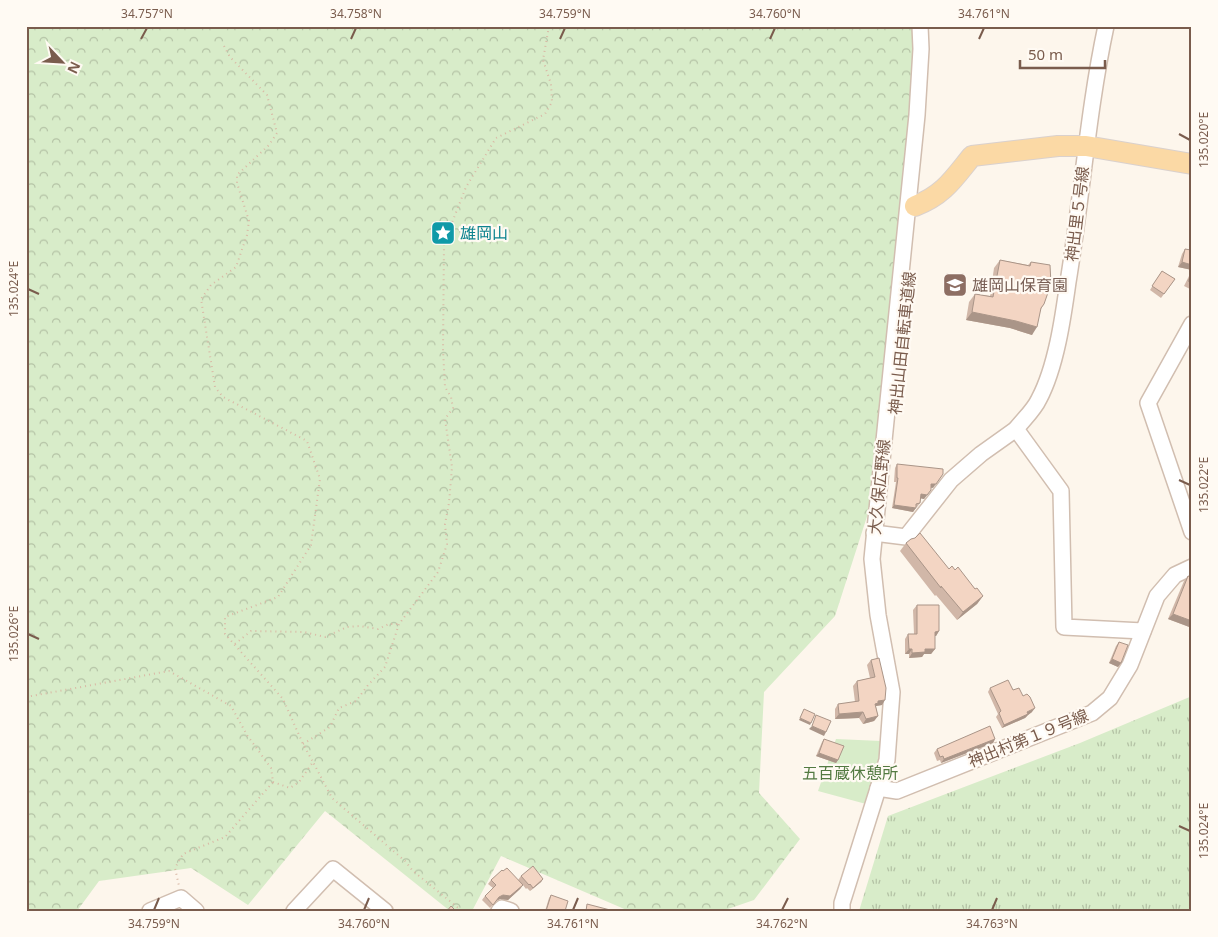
<svg xmlns="http://www.w3.org/2000/svg" width="1218" height="937" font-family="'Noto Sans','Noto Sans JP',sans-serif">
	<style>
		.grass { fill: url(#grass-tufts) }
		.forest { fill: url(#forest-crowns) }
		.park { fill: #d8ecc9 }
		.lines { fill: none; stroke-linecap: round; stroke-linejoin: round }
		.minor-casing { stroke: #d1beb0; stroke-width: 18 }
		.major-casing { stroke: #dad1cd; stroke-width: 22 }
		.path { stroke: #d9b8a5; stroke-width: 2; stroke-dasharray: 1 4; stroke-linecap: butt }
		.minor { stroke: #fff; stroke-width: 15 }
		.major { stroke: #fbd9a5; stroke-width: 20 }
		.wall { fill: #d1b7a8 }
		.shaded-wall { fill: #aa9588 }
		.building { fill: #f3d5c3; stroke: #aa9588 }
		.ticks { fill: none; stroke: #7a5c4d; stroke-width: 2 }
		.labels { text-anchor: middle; dominant-baseline: central; stroke-width: 4.5; stroke-linejoin: round; paint-order: stroke }
		.street-label { font-size: 16px; fill: #7a5c4d; stroke: #fffaf3 }
		.culture-label { font-size: 16px; fill: #0d838f; stroke: #fffaf3; text-anchor: start }
		.education-label { font-size: 16px; fill: #785e54; stroke: #fffaf3; text-anchor: start }
		.park-label { font-size: 16px; fill: #537a41; stroke: #fffaf3 }
		.neatline { fill: none; stroke: #7a5c4d; stroke-width: 2 }
		.ticks-label { font-size: 12px; text-anchor: middle; fill: #7a5c4d }
	</style>
	<defs>
		<pattern id="grass-tufts" width="24" height="20" patternUnits="userSpaceOnUse" patternTransform="scale(1.25)"><rect width="24" height="20" fill="#d8ecc9"/><path d="M3 7l-1-3M5 7V3M7 7l1-3M15 17l-1-3M17 17v-4M19 17l1-3" fill="none" stroke="#b4c2a5"/></pattern>
		<pattern id="forest-crowns" width="20" height="18" patternUnits="userSpaceOnUse" patternTransform="scale(1.25)"><rect width="20" height="18" fill="#d8ecc9"/><path d="M2 6a3 3 0 1 1 6 0M12 15a3 3 0 1 1 6 0" fill="none" stroke="#b4c2a5"/></pattern>
	</defs>
	<rect width="100%" height="100%" fill="#fdf6ec"/>
	<!-- grass -->
	<polygon class="grass" points="1192,696 1192,911 859,911 888,816 1080,743"/>
	<!-- forest -->
	<polygon class="forest" points="26,26 913,26 912,113 872,501 835,616 764,692 759,793 800,839 754,900 722,911 629,911 501,856 472,911 450,911 325,811 248,905 191,868 99,881 77,911 26,911"/>
	<!-- park -->
	<polygon class="park" points="836,739 881,741 877,768 866,804 818,791"/>
	<g class="lines">
		<defs>
			<g id="minor">
				<path d="M1106 26C1088 110 1082 197 1068 282 1063 318 1056 367 1039 399 1034 410 1023 420 1016 429L1061 491 1064 627 1143 631"/>
				<polyline points="1192,324 1148,403 1192,532"/>
				<polyline points="874,533 906,537 951,480 981,454 1016,429"/>
				<polyline points="878,788 897,791 1092,713 1110,698 1130,665 1157,596 1175,575 1192,567"/>
				<polyline points="150,911 181,898 196,911"/>
				<polyline points="294,911 333,869 385,911"/>
				<polyline points="499,911 502,908 511,911"/>
				<polyline points="842,911 842,903 887,760 892,692 878,615 872,559 917,115 921,49 920,26"/>
			</g>
			<path id="major" d="M915 206C944 195 954 178 972 156L1058 146H1086L1192 164"/>
		</defs>
		<!-- minor casing -->
		<use href="#minor" class="minor-casing"/>
		<!-- major casing -->
		<use href="#major" class="major-casing"/>
		<!-- path -->
		<g class="path">
			<polyline points="224,46 230,57 267,95 277,133 269,145 237,175 237,183 249,221 247,235 236,267 211,285 201,299 215,387 223,397 307,441 320,479 311,545 278,597 225,617 225,634 283,699 303,744 313,762"/>
			<polyline points="235,644 251,631 304,632 325,637 347,627 360,626 378,629 389,624 398,624"/>
			<polyline points="26,697 169,671 231,706 247,735 271,768 273,782 225,837 183,854 175,868 179,886"/>
			<polyline points="303,744 330,727 339,708 356,701 368,685 385,667 399,624 438,572 447,544 445,524 449,503 452,467 445,419 453,408 451,397 445,387 443,350 444,243 466,187 496,138 545,114 552,102 551,84 543,60 549,26"/>
			<polyline points="273,782 290,788 299,782 313,762 332,798 405,861 413,871 462,911"/>
		</g>
		<!-- minor -->
		<use href="#minor" class="minor"/>
		<!-- major -->
		<use href="#major" class="major"/>
	</g>
	<!-- wall -->
	<g class="wall">
		<polygon points="1192,240 1192,290 1184,286 1192,270 1178,267 1182,254 1185,249 1189,250"/>
		<polygon points="1000,260 1028,265 1031,262 1044,304 1041,309 1032,335 1010,328 966,320 969,302 975,294 990,296 994,268"/>
		<polygon points="1162,271 1175,279 1161,298 1150,290"/>
		<polygon points="897,464 933,488 931,488 924,499 921,498 920,503 917,507 916,507 913,512 892,508 896,482 894,482 895,468"/>
		<polygon points="906,543 949,569 955,570 983,596 977,604 957,620 936,595 935,596 900,551"/>
		<polygon points="1188,576 1192,577 1192,628 1168,619 1184,581"/>
		<polygon points="917,605 939,631 936,636 935,636 935,649 931,654 924,654 922,657 909,658 909,654 905,654 905,639 908,634 914,634 913,610"/>
		<polygon points="1119,642 1121,663 1118,667 1109,663 1116,646"/>
		<polygon points="871,660 882,705 876,706 876,707 878,716 874,721 863,724 859,718 835,719 835,709 838,704 855,702 853,686 857,681 870,678 867,665"/>
		<polygon points="990,688 1013,690 1023,696 1032,712 1028,715 1025,718 1002,728 996,717 998,714 988,692"/>
		<polygon points="824,739 838,760 836,763 816,756 822,742"/>
		<polygon points="995,739 993,743 941,763 940,760 937,761 934,753 937,749"/>
		<polygon points="503,871 518,880 521,876 543,879 541,882 530,891 527,888 526,889 523,885 520,889 508,900 500,899 496,901 490,908 482,900 485,896 493,888 488,884 491,880"/>
		<polygon points="551,895 565,911 545,911 549,898"/>
	</g>
	<!-- shaded-wall -->
	<g class="shaded-wall">
		<polygon points="1182,262 1192,265 1192,270 1178,267"/>
		<polygon points="972,312 1016,321 1037,327 1032,335 1010,328 966,320"/>
		<polygon points="943,474 933,488 929,487 931,484"/>
		<polygon points="931,490 924,499 918,498 921,494"/>
		<polygon points="894,505 916,508 913,512 892,508"/>
		<polygon points="983,596 977,604 957,620 963,612"/>
		<polygon points="1173,614 1192,621 1192,628 1168,619"/>
		<polygon points="939,631 936,636 931,636 935,632"/>
		<polygon points="909,649 912,649 909,654 905,654"/>
		<polygon points="925,649 935,649 931,654 924,654 922,657 909,658 912,653"/>
		<polygon points="1112,659 1121,663 1118,667 1109,663"/>
		<polygon points="885,700 882,705 876,706 875,708 875,704 878,701"/>
		<polygon points="1035,708 1032,712 1028,715 1025,718 1002,728 1004,725"/>
		<polygon points="863,712 859,718 835,719 839,714"/>
		<polygon points="878,716 874,721 863,724 866,719"/>
		<polygon points="800,718 811,723 810,725 799,720"/>
		<polygon points="812,726 826,732 824,736 809,729"/>
		<polygon points="995,739 993,743 941,763 944,759"/>
		<polygon points="819,753 838,760 836,763 816,756"/>
		<polygon points="543,879 541,882 530,891 533,888"/>
		<polygon points="523,885 520,889 508,900 500,899 496,901 490,908 499,897"/>
	</g>
	<!-- building -->
	<g class="building">
		<polygon points="1192,246 1192,265 1182,262 1185,249 1191,250"/>
		<polygon points="1000,260 1030,266 1031,262 1050,265 1051,284 1044,304 1041,308 1037,327 1016,321 972,312 975,294 993,297"/>
		<polygon points="1162,271 1175,279 1164,294 1152,286"/>
		<polygon points="1192,273 1192,283 1188,281"/>
		<polygon points="897,464 943,469 943,474 936,484 931,484 931,490 927,495 921,494 920,503 916,504 916,508 894,505 898,478 897,478"/>
		<polygon points="920,533 949,569 952,566 955,570 958,567 975,589 977,588 983,596 963,612 941,586 941,588 906,543 911,539 915,538"/>
		<polygon points="1188,576 1192,577 1192,621 1173,614"/>
		<polygon points="917,605 939,605 939,631 935,632 935,649 925,649 925,652 912,653 912,649 909,649 908,634 917,634"/>
		<polygon points="1119,642 1128,645 1121,663 1112,659"/>
		<polygon points="879,658 886,688 885,700 878,701 878,703 875,704 878,716 866,719 863,712 839,714 838,704 859,701 857,681 875,677 871,660"/>
		<polygon points="1008,680 1013,690 1019,688 1023,696 1027,694 1030,697 1035,708 1027,712 1028,714 1004,725 999,713 1001,711 990,688"/>
		<polygon points="804,709 815,714 811,723 800,718"/>
		<polygon points="816,715 831,721 826,732 812,726"/>
		<polygon points="990,726 995,739 944,759 943,756 940,757 937,749"/>
		<polygon points="824,739 844,746 838,760 819,753"/>
		<polygon points="533,866 543,879 533,888 530,884 529,885 521,876"/>
		<polygon points="507,868 523,885 510,896 503,895 499,897 493,905 485,896 496,885 491,880 502,870 503,871"/>
		<polygon points="551,895 568,901 565,911 546,911"/>
		<polygon points="587,904 614,911 586,911"/>
		<polygon points="451,906 456,911 447,911"/>
	</g>
	<!-- ticks -->
	<path class="ticks" d="M141 39 147 28M351 39 356 28M560 39 565 28M770 39 775 28M979 39 984 28M1179 134 1190 140M28 289 39 294M1179 480 1190 485M28 634 39 639M1179 826 1190 831M154 910 159 898M364 910 369 898M573 910 578 898M782 910 788 898M992 910 997 898"/>
	<!-- icons -->
	<defs>
		<symbol id="sight-square" viewBox="-11 -11 22 22"><rect x="-9" y="-9" width="18" height="18" rx="4" fill="#0f9aa8" stroke="#fffaf3"/><path d="M0-6L1.8-2.2L6-1.7L2.9 1.2L3.7 5.4L0 3.3L-3.7 5.4L-2.9 1.2L-6-1.7L-1.8-2.2Z" fill="#fff"/></symbol>
		<symbol id="school-square" viewBox="-11 -11 22 22"><rect x="-9" y="-9" width="18" height="18" rx="4" fill="#8d6e63" stroke="#fffaf3"/><path d="M0-5L7-2L0 1L-7-2ZM-4 1L0 2.5L4 1V4Q0 6-4 4Z" fill="#fff"/></symbol>
	</defs>
	<g fill-rule="evenodd">
		<use href="#sight-square" x="429" y="219" width="28" height="28"/>
		<use href="#school-square" x="941" y="271" width="28" height="28"/>
	</g>
	<g class="labels">
		<!-- street labels -->
		<g class="street-label">
			<text transform="translate(1077 214) rotate(-83)">神出里５号線</text>
			<text transform="translate(902 343) rotate(-84)">神出山田自転車道線</text>
			<text transform="translate(879 487) rotate(-84)">大久保広野線</text>
			<text transform="translate(1028 738) rotate(-22)">神出村第１９号線</text>
		</g>
		<!-- culture labels -->
		<g class="culture-label">
			<text x="460" y="233">雄岡山</text>
		</g>
		<!-- education labels -->
		<g class="education-label">
			<text x="972" y="285">雄岡山保育園</text>
		</g>
		<!-- park labels -->
		<g class="park-label">
			<text x="850" y="773">五百蔵休憩所</text>
		</g>
	</g>
	<!-- border -->
	<rect width="1218" height="937" fill="none" stroke="#fffaf3" stroke-width="55"/>
	<!-- north arrow -->
	<g transform="translate(62 62) rotate(115)" stroke="#fffaf3" stroke-width="4" paint-order="stroke">
	<path d="M0-4L9 19L0 12L-9 19Z" fill="#7a5c4d"/>
	<text y="-8" font-size="14" font-weight="bold" text-anchor="middle" fill="#7a5c4d">N</text>
	</g>
	<!-- scale -->
	<path d="M1020 60v8h85v-8" fill="none" stroke="#7a5c4d" stroke-width="2.5"/>
	<text x="1028" y="60" font-size="15" fill="#7a5c4d" stroke="#fffaf3" stroke-width="4" paint-order="stroke">50 m</text>
	<rect x="28" y="28" width="1162" height="882" class="neatline"/>
	<g class="ticks-label">
		<text x="147" y="18">34.757°N</text>
		<text x="356" y="18">34.758°N</text>
		<text x="565" y="18">34.759°N</text>
		<text x="775" y="18">34.760°N</text>
		<text x="984" y="18">34.761°N</text>
		<text transform="translate(1204 140) rotate(-90)" y="4">135.020°E</text>
		<text transform="translate(14 289) rotate(-90)" y="4">135.024°E</text>
		<text transform="translate(1204 485) rotate(-90)" y="4">135.022°E</text>
		<text transform="translate(14 634) rotate(-90)" y="4">135.026°E</text>
		<text transform="translate(1204 831) rotate(-90)" y="4">135.024°E</text>
		<text x="154" y="928">34.759°N</text>
		<text x="364" y="928">34.760°N</text>
		<text x="573" y="928">34.761°N</text>
		<text x="782" y="928">34.762°N</text>
		<text x="992" y="928">34.763°N</text>
	</g>
</svg>
